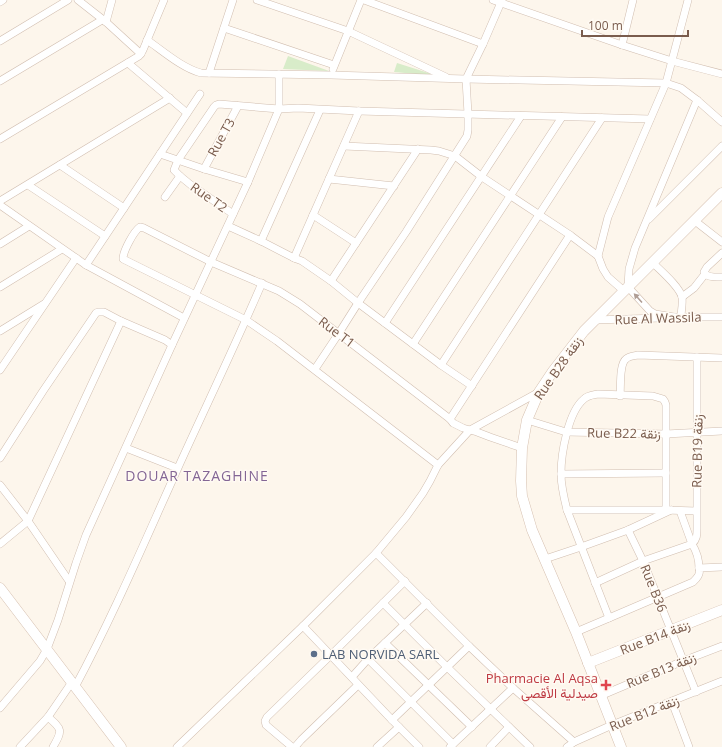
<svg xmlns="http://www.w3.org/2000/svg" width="722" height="747" font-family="'Open Sans',Vazirmatn,sans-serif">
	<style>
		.green { fill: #d8ecc9 }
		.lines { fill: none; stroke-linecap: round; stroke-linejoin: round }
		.street-casing { stroke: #d1beb0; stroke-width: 8 }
		.secondary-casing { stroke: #d6c0b0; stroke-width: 11 }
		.street { stroke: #fff; stroke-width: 7 }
		.secondary { stroke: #fff; stroke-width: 10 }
		.oneway { fill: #af9d94 }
		.service-dot { fill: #5c6f8a; stroke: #fffaf3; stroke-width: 1.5 }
		.health-dot { fill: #e0444e; stroke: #fffaf3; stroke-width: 1.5 }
		.labels { text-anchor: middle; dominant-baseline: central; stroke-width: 3; stroke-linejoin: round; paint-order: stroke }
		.street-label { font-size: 13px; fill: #7a5c4d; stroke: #fffaf3 }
		.service-label { font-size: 13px; fill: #4e5e75; stroke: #fffaf3; text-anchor: start }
		.health-label { font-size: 13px; fill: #be3a42; stroke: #fffaf3; text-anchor: end }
		.neighbourhood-label { font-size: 14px; letter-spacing: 1px; fill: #846695; stroke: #fffaf3 }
	</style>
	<rect width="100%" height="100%" fill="#fdf6ec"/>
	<!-- green -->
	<g class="green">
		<polygon points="288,56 329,71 283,69"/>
		<polygon points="397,63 438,76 394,72"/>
	</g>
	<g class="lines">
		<defs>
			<g id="street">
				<polyline points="78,0 106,22 141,54"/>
				<polyline points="257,0 348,31 446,77"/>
				<polyline points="364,0 483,44"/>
				<polyline points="493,0 622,45 672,61 722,74"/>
				<polyline points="0,2 3,0"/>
				<polyline points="106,22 112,0"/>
				<polyline points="224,28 334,65"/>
				<path d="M147 40C163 51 182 68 201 73L331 75 466 79 666 83 681 88 697 100 722 122"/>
				<polyline points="0,41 68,0"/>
				<polyline points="622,45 633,0"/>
				<polyline points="128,63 187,113"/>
				<polyline points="333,69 361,0"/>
				<polyline points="209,73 233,0"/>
				<polyline points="0,81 102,20"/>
				<polyline points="0,139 139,56 143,50 164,0"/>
				<polyline points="344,146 431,150 439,151 455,156 482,177 570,235 598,256 603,269 608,277 624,291"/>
				<polyline points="160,154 204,169 248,182"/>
				<polyline points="60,165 124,208"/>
				<polyline points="204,169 238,106"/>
				<polyline points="180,176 174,170 178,160 214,107 216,105 219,104 279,109 298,108 359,111 650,119"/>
				<polyline points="329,179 394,186"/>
				<polyline points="28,185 105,236"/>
				<polyline points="165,197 180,176 191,185 233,214"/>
				<polyline points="0,201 170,98"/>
				<polyline points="0,205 86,265 184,318"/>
				<polyline points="313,215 356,243"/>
				<polyline points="649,219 722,146"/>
				<polyline points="695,221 722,242"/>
				<polyline points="228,226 261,241 294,258 302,261 331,281 358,303 441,365 472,386"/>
				<polyline points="261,241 320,110"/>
				<polyline points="0,244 29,226"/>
				<path d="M722 253 707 267 704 272 705 274C710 278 716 277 722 277"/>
				<polyline points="598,256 608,217 666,83 688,0"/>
				<polyline points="294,258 359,111"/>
				<path d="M653 263C661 271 679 286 682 297 683 304 681 311 681 317"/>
				<polyline points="86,265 200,94"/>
				<polyline points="331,281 418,149"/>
				<polyline points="0,287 62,249"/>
				<polyline points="682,297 694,288 705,274"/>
				<polyline points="670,317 722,317"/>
				<polyline points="674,317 655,314 650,311 628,287 629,269 635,248 697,100"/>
				<polyline points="594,320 660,318"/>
				<polyline points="385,323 521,116"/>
				<polyline points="0,331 44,304"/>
				<polyline points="413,344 562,117"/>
				<polyline points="441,365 602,118"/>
				<polyline points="315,369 339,333 358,303 406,232 467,136 468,130 468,114 466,79 483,44 502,0"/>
				<polyline points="0,370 76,258"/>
				<path d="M620 396C621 387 619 364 626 359 629 356 634 356 638 355L722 358"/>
				<polyline points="450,419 570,235"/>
				<polyline points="527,420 566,432 666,434 722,431"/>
				<polyline points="126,448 177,468"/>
				<polyline points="0,458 43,391 96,313 98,312 104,312 121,321 165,340 172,345"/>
				<path d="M438 465 277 341 246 320 125 260 123 259C123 251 134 231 140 227L144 228 211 262 279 291 300 304 450 419 453 423 463 428 477 432 490 437 522 448"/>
				<polyline points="561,474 666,473"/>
				<polyline points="0,485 28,521 69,581"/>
				<polyline points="567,510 666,510 696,511"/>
				<path d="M680 511 692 544C697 552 699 559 699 568"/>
				<polyline points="628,530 643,561 696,692"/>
				<polyline points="0,544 28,521 121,321"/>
				<polyline points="376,553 469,646 513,688 574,742"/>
				<polyline points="545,559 581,547 628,530 671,510"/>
				<path d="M595 583 643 561 692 544C697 539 697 535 697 529V357"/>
				<polyline points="383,603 447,667 530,747"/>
				<path d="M609 618 567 510C564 498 561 486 561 474 561 454 568 412 584 399 588 395 593 395 598 394L653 396 663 399 665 402 666 405V510"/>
				<polyline points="303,626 392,720 419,747"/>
				<path d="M576 632 609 618 693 582C697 578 701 574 699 568L722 567"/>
				<polyline points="385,643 472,727"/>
				<polyline points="368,659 453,744"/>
				<polyline points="352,677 368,659 427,603"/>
				<path d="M75 687C113 616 144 543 177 470 205 408 235 346 262 283"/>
				<polyline points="600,696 683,661 722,646"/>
				<polyline points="672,702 689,747"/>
				<polyline points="0,708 40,661 47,649 58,620 76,563 86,535 172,345 248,182 279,109 279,74"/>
				<path d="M48 717C62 729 63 730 53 747"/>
				<polyline points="392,720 469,646"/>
				<polyline points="20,747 48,717 72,682"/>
				<polyline points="177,747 303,626 376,553 406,517 423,493 430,481 438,465 470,430 539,392"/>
				<polyline points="292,747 266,725 265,721 267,717 331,655 405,581"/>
				<polyline points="295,747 301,740 358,685"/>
				<polyline points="377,747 399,727"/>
				<polyline points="450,747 513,688"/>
				<polyline points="490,747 509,727"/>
				<polyline points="567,747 574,742 612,725 722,681"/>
			</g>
			<g id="secondary">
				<polyline points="0,588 121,747"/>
				<polyline points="588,663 722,610"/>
				<polyline points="621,747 576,632 532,530 522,496 521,481 522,448 527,420 539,392 553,371 584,331 722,193"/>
			</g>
		</defs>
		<!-- street casing -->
		<use href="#street" class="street-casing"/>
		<!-- secondary casing -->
		<use href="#secondary" class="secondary-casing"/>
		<!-- street -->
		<use href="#street" class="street"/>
		<!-- secondary -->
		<use href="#secondary" class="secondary"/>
	</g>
	<!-- one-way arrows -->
	<defs><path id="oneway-solid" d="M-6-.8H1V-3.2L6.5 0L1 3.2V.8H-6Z"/></defs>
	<use class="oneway" href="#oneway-solid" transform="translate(638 298) rotate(-132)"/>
	<!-- markers -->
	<circle class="service-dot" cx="314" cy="654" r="4"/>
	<path class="health-dot" d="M604 679h4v4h4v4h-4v4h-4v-4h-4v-4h4z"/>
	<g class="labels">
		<!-- street labels -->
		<g class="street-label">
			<text transform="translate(221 137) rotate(-61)">Rue T3</text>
			<text transform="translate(209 197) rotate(35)">Rue T2</text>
			<text transform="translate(658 318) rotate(-2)">Rue Al Wassila</text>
			<text transform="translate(337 332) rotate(37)">Rue T1</text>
			<text transform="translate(558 368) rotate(-55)">Rue B28 زنقة</text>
			<text transform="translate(624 433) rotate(1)">Rue B22 زنقة</text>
			<text transform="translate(697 451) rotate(-89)">Rue B19 زنقة</text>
			<text transform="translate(654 588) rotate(68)">Rue B36</text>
			<text transform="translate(655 637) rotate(-21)">Rue B14 زنقة</text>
			<text transform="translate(661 670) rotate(-22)">Rue B13 زنقة</text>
			<text transform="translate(644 713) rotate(-22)">Rue B12 زنقة</text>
		</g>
		<!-- service labels -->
		<g class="service-label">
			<text x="322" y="654">LAB NORVIDA SARL</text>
		</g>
		<!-- health labels -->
		<g class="health-label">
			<text x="598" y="678">Pharmacie Al Aqsa<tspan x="598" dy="15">صيدلية الأقصى</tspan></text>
		</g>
		<!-- neighbourhood labels -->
		<g class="neighbourhood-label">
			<text x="197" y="475">DOUAR TAZAGHINE</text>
		</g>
	</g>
	<!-- scale -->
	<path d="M582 30v6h106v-6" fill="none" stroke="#7a5c4d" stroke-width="2"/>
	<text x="588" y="30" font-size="12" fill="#7a5c4d" stroke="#fffaf3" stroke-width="3" paint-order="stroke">100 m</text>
</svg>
